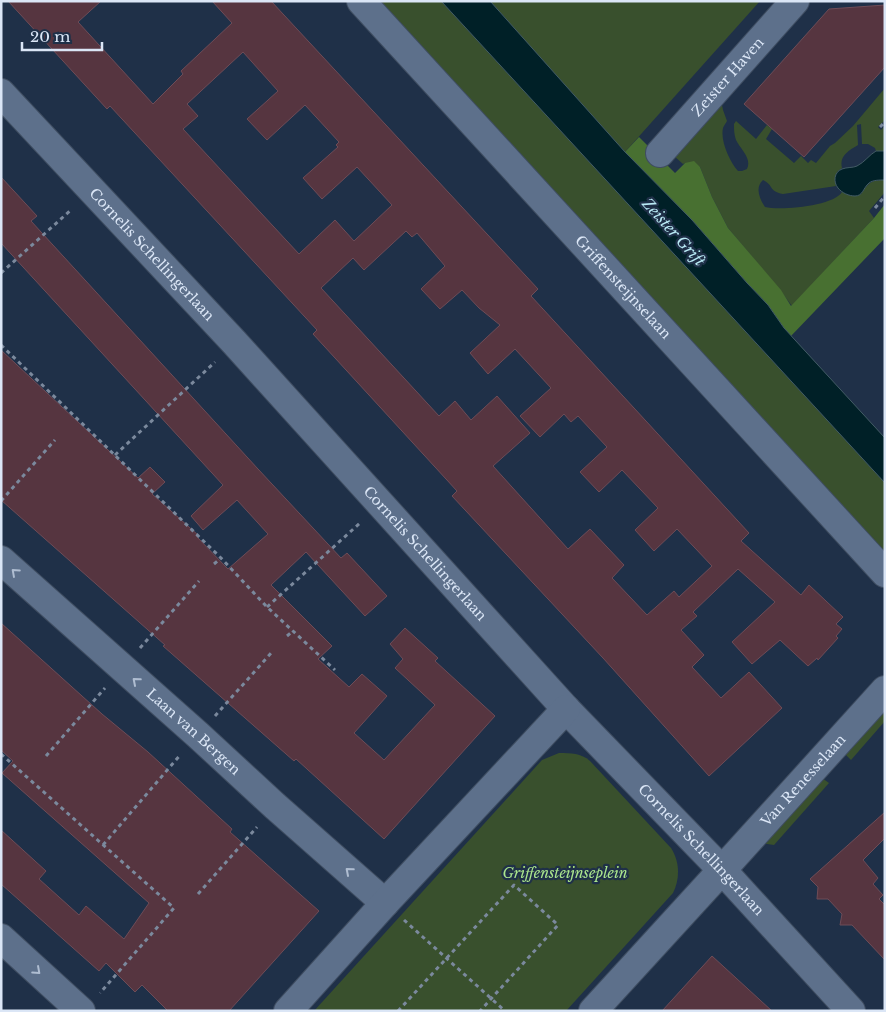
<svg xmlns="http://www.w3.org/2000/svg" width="886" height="1012" font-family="'Libre Baskerville',serif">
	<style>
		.green { fill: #39502d }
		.forest { fill: #487031 }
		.water { fill: #002027; stroke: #425b65 }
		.building { fill: #563540; stroke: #6e4c57; fill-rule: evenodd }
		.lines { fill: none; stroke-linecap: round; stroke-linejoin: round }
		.minor-casing { stroke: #3f4d61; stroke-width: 30 }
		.path { stroke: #7b899d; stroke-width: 3; stroke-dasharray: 4 4; stroke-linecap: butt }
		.minor { stroke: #5d708b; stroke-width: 28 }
		.oneway { stroke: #afbdd1 }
		.labels { text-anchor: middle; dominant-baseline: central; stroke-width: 4.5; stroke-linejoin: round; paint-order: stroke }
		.street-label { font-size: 14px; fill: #dbe6f6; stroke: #1f3048 }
		.park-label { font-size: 14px; font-style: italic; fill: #abe68d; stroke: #1f3048 }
		.water-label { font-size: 15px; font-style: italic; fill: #b9eaf5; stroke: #1f3048 }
	</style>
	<rect width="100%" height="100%" fill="#1f3048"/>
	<!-- green -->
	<g class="green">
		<polygon points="377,1 441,1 885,483 885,558"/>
		<polygon points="490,1 760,1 625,152"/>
		<path d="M885 88V120L878 127 881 130 885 126V151H876L875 148 868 144H862L861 124 857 125 858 145C848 151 839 156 842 168L837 172 835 182 836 186 783 194C768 191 774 185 763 180 755 187 759 198 765 207 780 211 834 206 842 192L849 195 861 194C868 184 870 180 884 180L885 179V192L869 211 874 218 792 306 780 290 728 228 712 197 700 167 685 163 683 164 674 156 722 105 723 110 727 121C726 123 724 125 723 128 720 141 730 162 738 171H742L747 169C752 158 741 150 736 140 734 135 734 129 734 124L736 121 756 139 767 125 772 129 766 139 794 163 801 156 808 163 811 160 816 163 830 146 835 143 853 126Z"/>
		<polygon points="885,707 885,721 851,760 845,754"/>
		<path d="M559 753C571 753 581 753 590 761L671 848C680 862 680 879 673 893L566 1011H314L542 760Z"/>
		<polygon points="822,778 829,783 774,845 761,843"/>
	</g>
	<!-- forest -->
	<polygon class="forest" points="639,137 675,173 685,163 694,161 700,167 712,197 728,228 781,290 791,306 874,218 885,204 885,238 791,336 784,328 768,305 747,283 692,220 625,152"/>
	<!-- water -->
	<g class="water">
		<polygon points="441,1 490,1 625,152 692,220 747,283 768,305 784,328 885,438 885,483"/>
		<path d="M876 151H885V179L884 180C879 180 873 180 869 183 863 188 863 196 855 196 849 196 842 193 838 188 833 182 834 172 842 169 847 167 853 168 857 166 865 162 869 155 876 151Z"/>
	</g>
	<!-- building -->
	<g class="building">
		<path d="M8 1H101L78 22 153 104 183 74 181 71 232 23 212 1H271L538 289 531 296 749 533 741 541 801 595 809 585 843 617 836 624 842 629 836 636 838 638 818 660 817 658 808 666 780 640 752 664 732 642 775 602 738 569 693 612 697 616 681 630 704 655 692 667 721 698 749 672 782 708 709 776 603 658 452 496 457 491 313 334 317 330 110 106 107 109ZM243 52 278 91 247 119 267 140 305 105 339 142 336 145 338 147 303 178 322 199 357 167 392 205 354 241 335 220 299 254 183 129 198 116 187 104ZM406 231 412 237 417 233 445 266 421 289 440 309 462 290 479 308 500 325 470 353 488 374 515 349 551 388 520 416 540 437 564 414 571 422 578 416 607 447 580 472 599 492 622 470 658 508 635 530 654 551 677 529 712 566 679 597 674 591 647 615 612 578 624 565 590 529 568 549 493 466 530 433 497 396 471 420 455 401 439 416 321 288 353 258 364 270Z"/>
		<polygon points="885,5 885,67 804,157 744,104 829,9"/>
		<polygon points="1,177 37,216 31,221 258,469 341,558 347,553 387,596 365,616 306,552 271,585 332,646 318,659 349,687 362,674 387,696 354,733 384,760 435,705 395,668 403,659 390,644 405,628 438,658 435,661 495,716 384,839 296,759 294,761 163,646 165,645 1,500 1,350 138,478 150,467 165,482 152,494 198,535 196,536 228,569 268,534 237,500 203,530 191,516 223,485 1,243"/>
		<polygon points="1,623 102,714 148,752 232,829 230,832 319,911 229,1011 168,1011 142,985 135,992 106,963 99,971 1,884 1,830 46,871 39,879 79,915 86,906 124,939 149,903 2,773 13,761 1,750"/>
		<polygon points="885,812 885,838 863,860 878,878 873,884 883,895 879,899 885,905 885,960 852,925 840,925 842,914 828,899 817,899 818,887 810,879"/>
		<polygon points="712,956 772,1011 662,1011"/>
	</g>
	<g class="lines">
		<defs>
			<g id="minor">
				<path id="s1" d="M361 1 885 573"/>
				<path id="s2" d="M1 93 234 342 566 709 722 870 851 1011"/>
				<path id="s3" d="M660 153 795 1"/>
				<path id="s4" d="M1 560 198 735 275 806 385 903"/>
				<polyline points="1,938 81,1011"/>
				<polyline points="288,1011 385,903 566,709"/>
				<path id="s5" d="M593 1011 722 870 885 690"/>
			</g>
		</defs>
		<!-- minor casing -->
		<use href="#minor" class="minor-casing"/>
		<!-- path -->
		<g class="path">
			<polyline points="880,127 885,122"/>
			<polyline points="875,208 885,196"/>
			<polyline points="1,273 72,209"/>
			<polyline points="1,345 221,558 267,607 335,670"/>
			<polyline points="115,455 215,362"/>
			<polyline points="1,501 55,440"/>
			<polyline points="214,564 221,558"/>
			<polyline points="267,607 360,523"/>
			<polyline points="287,636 293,631"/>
			<polyline points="140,648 199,581"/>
			<polyline points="215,716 272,652"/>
			<polyline points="1,754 174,908 100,993"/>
			<polyline points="46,756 105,688"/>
			<polyline points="103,845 181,754"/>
			<polyline points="198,894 257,827"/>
			<polyline points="404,920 505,1011"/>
			<polyline points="398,1011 514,885 558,925 480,1011"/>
		</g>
		<!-- minor -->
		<use href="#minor" class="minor"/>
	</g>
	<!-- one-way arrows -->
	<defs><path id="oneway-chevron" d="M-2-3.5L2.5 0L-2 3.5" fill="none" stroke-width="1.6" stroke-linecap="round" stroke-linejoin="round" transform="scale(1.25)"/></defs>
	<g class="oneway">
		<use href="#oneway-chevron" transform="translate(15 572) rotate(-138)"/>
		<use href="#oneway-chevron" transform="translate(136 681) rotate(-139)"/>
		<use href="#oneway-chevron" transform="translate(349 871) rotate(-139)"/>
		<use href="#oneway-chevron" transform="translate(37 971) rotate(42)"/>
	</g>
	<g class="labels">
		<!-- street labels -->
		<g class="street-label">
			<text stroke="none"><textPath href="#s3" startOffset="102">Zeister Haven</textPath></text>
			<text stroke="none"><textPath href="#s2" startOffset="221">Cornelis Schellingerlaan</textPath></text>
			<text stroke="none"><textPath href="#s1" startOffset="388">Griffensteijnselaan</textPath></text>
			<text stroke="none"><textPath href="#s2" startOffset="626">Cornelis Schellingerlaan</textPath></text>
			<text stroke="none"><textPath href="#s4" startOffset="258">Laan van Bergen</textPath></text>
			<text stroke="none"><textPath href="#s5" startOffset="312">Van Renesselaan</textPath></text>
			<text stroke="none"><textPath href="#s2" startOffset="1031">Cornelis Schellingerlaan</textPath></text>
		</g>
		<!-- park labels -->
		<g class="park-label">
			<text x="565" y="873">Griffensteijnseplein</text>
		</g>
		<!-- water labels -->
		<g class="water-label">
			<text transform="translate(674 232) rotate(48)">Zeister Grift</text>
		</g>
	</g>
	<!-- border -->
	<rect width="886" height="1012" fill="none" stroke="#dbe6f6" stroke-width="5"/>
	<!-- scale -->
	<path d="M22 42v8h80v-8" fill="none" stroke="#dbe6f6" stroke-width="2.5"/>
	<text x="30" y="42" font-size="15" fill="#dbe6f6" stroke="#1f3048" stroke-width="4" paint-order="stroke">20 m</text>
</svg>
